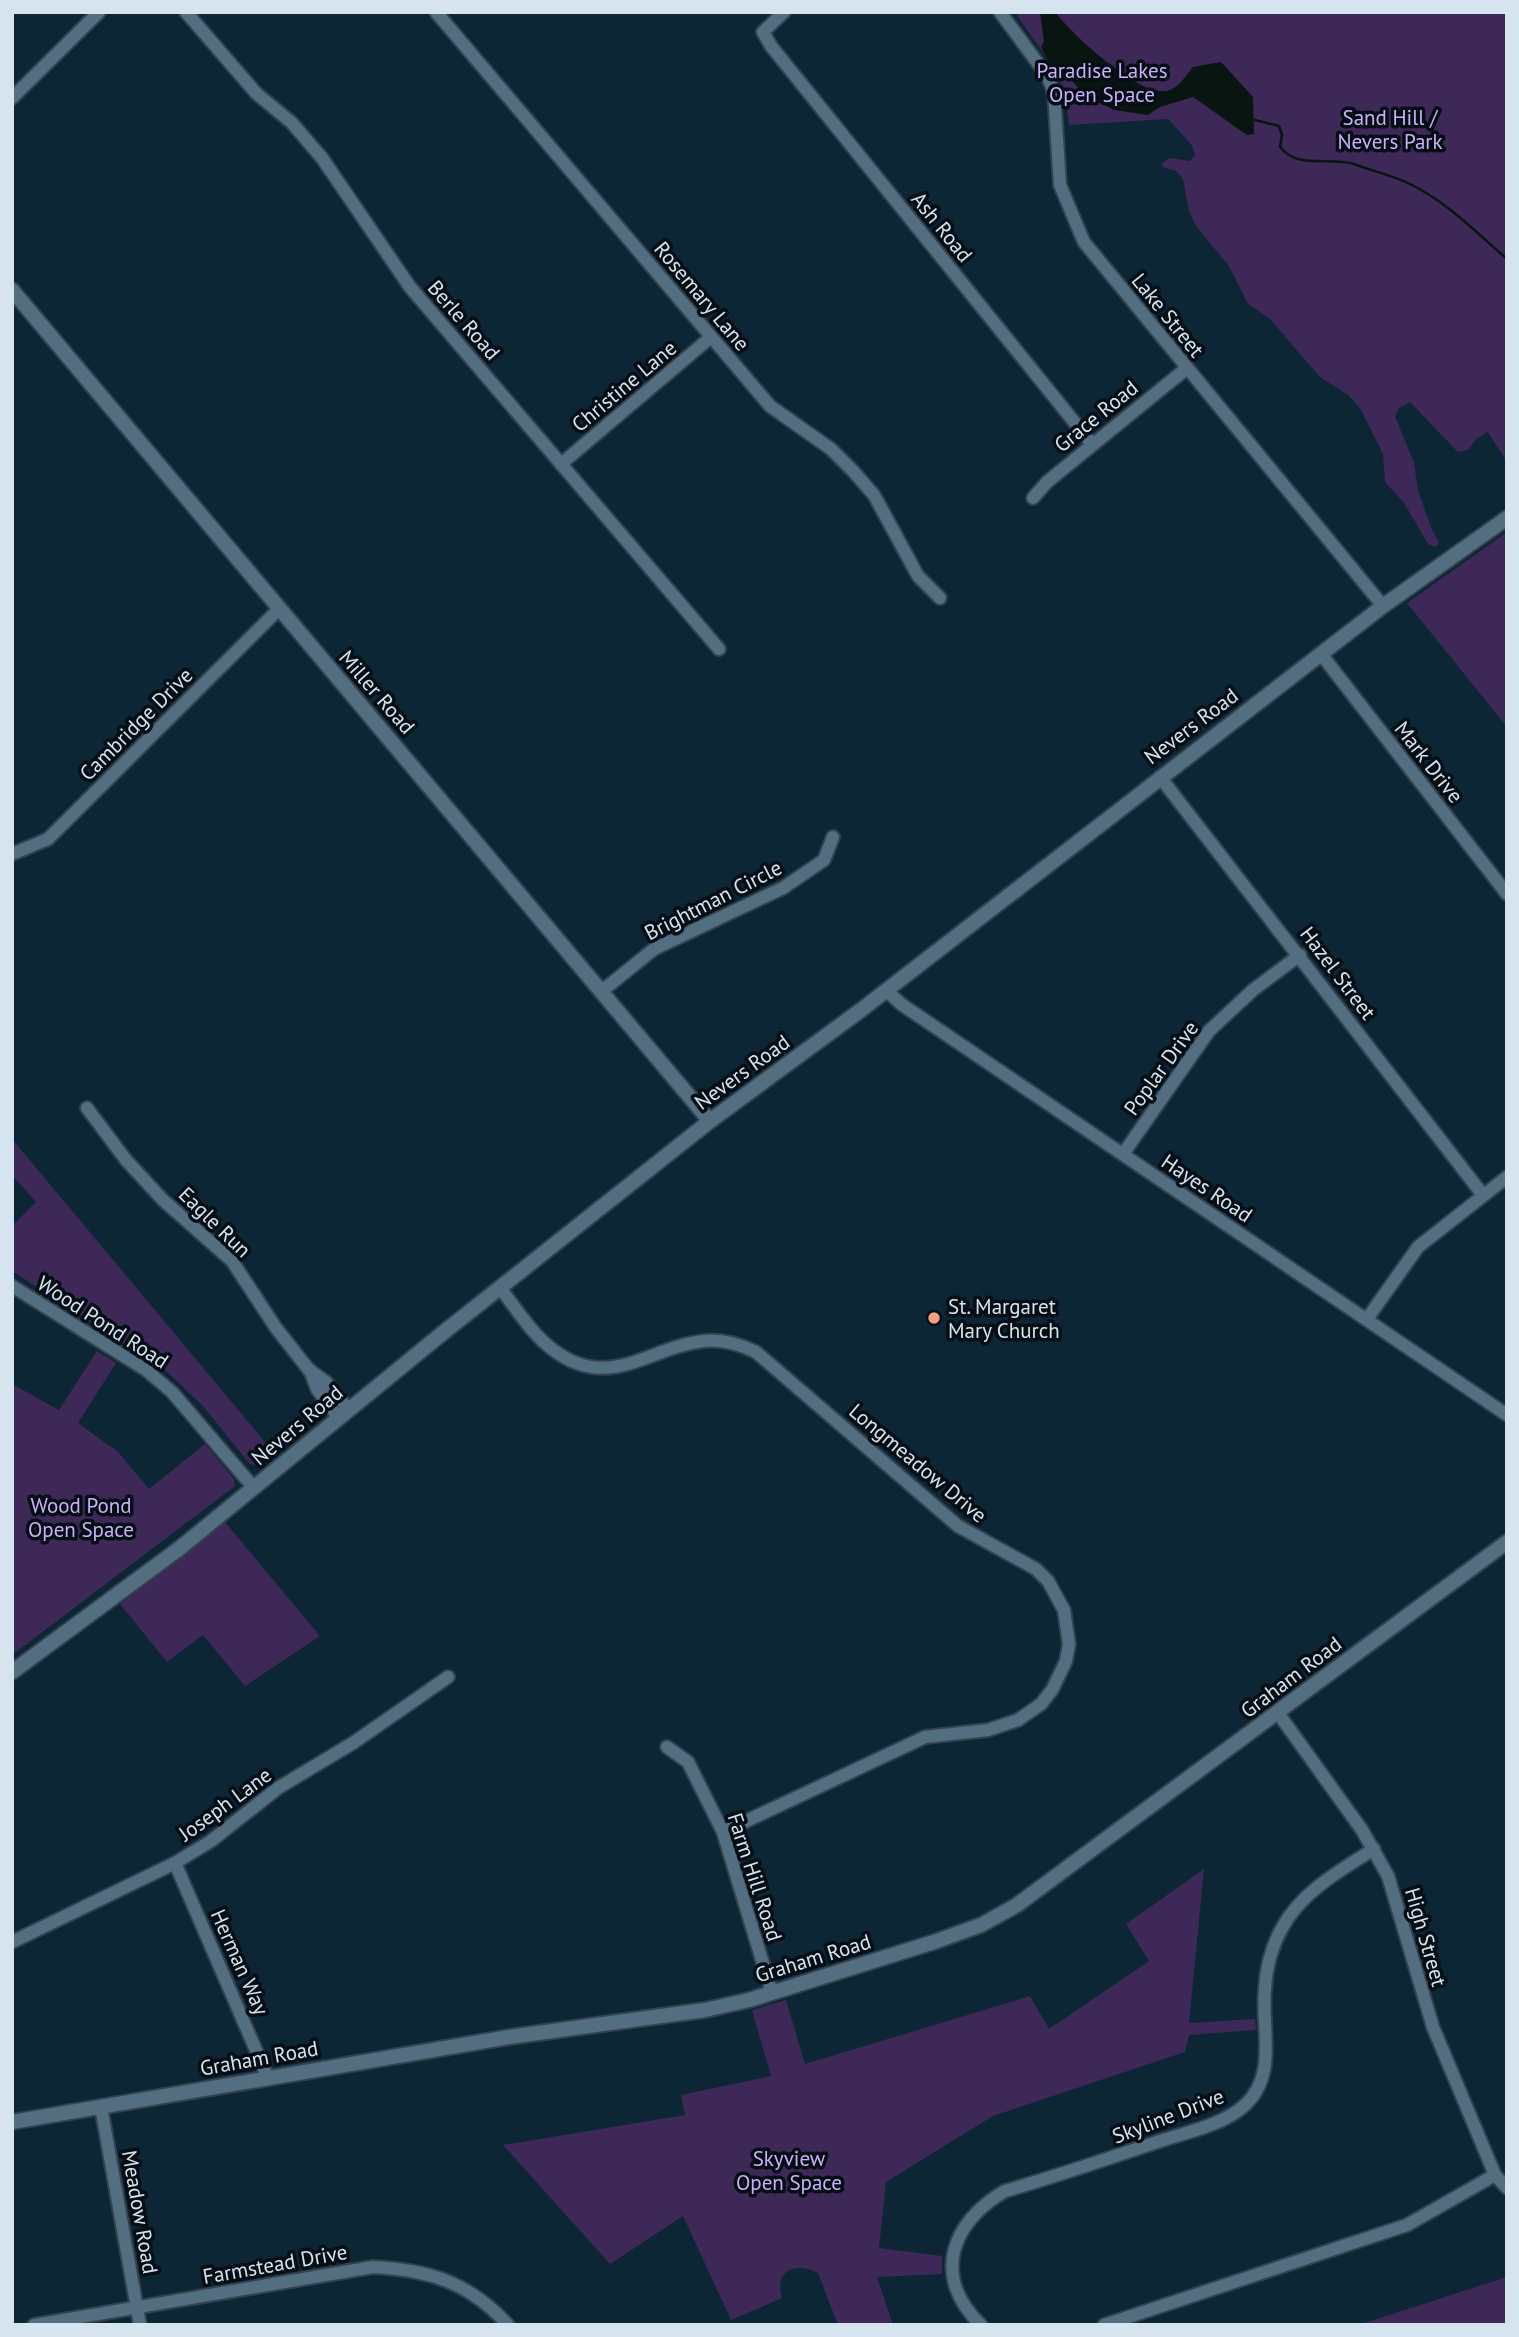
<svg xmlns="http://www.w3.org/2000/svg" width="1519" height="2337" font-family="'PT Sans',sans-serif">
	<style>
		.green { fill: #3e2857 }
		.water { fill: #081511 }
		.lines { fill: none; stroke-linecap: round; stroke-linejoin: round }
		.stream { stroke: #081511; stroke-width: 2.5 }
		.minor-casing { stroke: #33424f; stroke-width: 16 }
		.tertiary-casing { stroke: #33424f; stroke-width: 18 }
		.minor { stroke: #536e80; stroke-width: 12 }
		.tertiary { stroke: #536e80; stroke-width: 14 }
		.poi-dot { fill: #f39f82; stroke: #050e15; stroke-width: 2.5 }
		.labels { text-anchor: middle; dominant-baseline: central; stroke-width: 7; stroke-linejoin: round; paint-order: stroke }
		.park-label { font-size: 21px; fill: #ceaffa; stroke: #050e15 }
		.street-label { font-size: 21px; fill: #d6e4ef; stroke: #050e15 }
		.poi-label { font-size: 21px; fill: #d6e4ef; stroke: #050e15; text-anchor: start }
	</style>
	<rect width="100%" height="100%" fill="#0d2636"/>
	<!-- green -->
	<g class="green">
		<path d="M1015 12H1507V462L1488 432 1476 439 1468 450 1458 452 1410 402 1399 408 1395 416 1414 463 1418 491 1432 530 1439 542 1436 547 1428 544 1404 503 1385 482 1383 454 1360 408 1348 395 1320 377 1269 318 1248 304 1229 266 1196 226 1189 211 1183 179 1176 171 1163 167 1162 163 1170 158 1190 161 1195 155 1191 144 1168 119 1069 125C1064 67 1043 57 1015 12Z"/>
		<polygon points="1507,532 1507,727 1407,603"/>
		<polygon points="12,1139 275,1454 261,1466 250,1464 201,1404 166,1371 12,1271 12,1226 36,1202 12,1175"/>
		<polygon points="97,1351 116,1363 78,1423 118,1452 149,1489 205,1444 234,1479 235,1486 12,1655 12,1384 59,1410"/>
		<polygon points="224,1521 320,1636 245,1686 203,1635 167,1662 120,1604"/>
		<path d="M1204 1869 1189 2023 1255 2019 1256 2030 1189 2035 1185 2052 993 2116 886 2182 879 2248 942 2256V2274L877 2277 893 2325H838L818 2273C797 2262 773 2269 782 2298L731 2320 683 2216 610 2264 503 2145 685 2115 681 2095 771 2076 752 2010 786 2000 805 2064 1030 1996 1049 2029 1149 1961 1126 1924Z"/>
		<polygon points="1507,2277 1507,2325 1358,2325"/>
	</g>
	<!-- water -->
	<path class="water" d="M1040 12H1055C1072 34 1142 101 1170 90 1181 85 1186 75 1193 67L1221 62 1253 97 1254 134 1247 135 1193 97 1160 107 1148 115 1114 110 1084 95 1068 76 1050 64 1041 47 1044 41Z"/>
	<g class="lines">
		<!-- stream -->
		<path class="stream" d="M1255 120 1279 126 1282 135 1280 147C1298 170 1329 156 1354 164 1372 171 1392 175 1410 184 1447 202 1476 232 1507 259"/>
		<defs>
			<g id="minor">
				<polyline points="186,12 256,93 292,123 322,158 410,287 719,649"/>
				<polyline points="436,12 770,406 831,449 853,471 874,495 918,576 940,598"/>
				<polyline points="784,12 763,32 771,46 1092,444"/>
				<polyline points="1000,12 1048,77 1054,93 1060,185 1084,242 1383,606"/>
				<polyline points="12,98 99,12"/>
				<polyline points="561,464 711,337"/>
				<polyline points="1033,498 1047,482 1187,368"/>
				<polyline points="1321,654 1507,894"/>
				<polyline points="1160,777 1483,1195"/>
				<polyline points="12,854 48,839 279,609"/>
				<polyline points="602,991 654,949 783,888 824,860 833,837"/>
				<polyline points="887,991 901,1004 1507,1415"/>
				<polyline points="87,1108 126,1160 163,1200 232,1261 276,1328 309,1370 326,1382 349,1410"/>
				<polyline points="1123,1154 1209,1031 1253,990 1300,955"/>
				<polyline points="12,1286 146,1370 172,1392 254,1488"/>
				<path d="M500 1288C516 1308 531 1333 552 1349 609 1393 648 1347 704 1341 723 1339 739 1344 756 1352L958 1526 1036 1569 1048 1581 1064 1610 1069 1644 1066 1661 1052 1690 1041 1704 1018 1720 988 1730 925 1737 723 1832"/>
				<polyline points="1367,1319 1418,1247 1507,1177"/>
				<polyline points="310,1370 317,1389 339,1418"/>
				<polyline points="1278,1713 1362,1830 1388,1876 1433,2027 1495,2175 1507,2188"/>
				<polyline points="667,1747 688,1762 723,1832 772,1993"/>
				<polyline points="175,1863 268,2078"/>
				<polyline points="12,1942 175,1863 211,1841 278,1788 353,1743 448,1677"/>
				<polyline points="101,2107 140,2325"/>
				<path d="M34 2325 373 2267C429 2270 469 2282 508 2325"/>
				<path d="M981 2325C931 2277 951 2222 1005 2191 1057 2176 1107 2159 1157 2142 1186 2132 1222 2126 1245 2105 1278 2074 1261 2029 1265 1989 1266 1968 1272 1946 1282 1928 1301 1892 1341 1870 1374 1849"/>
				<polyline points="1104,2325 1407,2225 1495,2175"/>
			</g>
			<g id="tertiary">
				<polyline points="12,290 710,1121"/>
				<polyline points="12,1672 180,1548 444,1332 710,1121 861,1010 1383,606 1507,518"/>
				<polyline points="12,2122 509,2037 705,2010 749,2000 934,1942 981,1925 1017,1905 1507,1542"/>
			</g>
		</defs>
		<!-- minor casing -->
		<use href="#minor" class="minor-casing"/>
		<!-- tertiary casing -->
		<use href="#tertiary" class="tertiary-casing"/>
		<!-- minor -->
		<use href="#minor" class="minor"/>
		<!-- tertiary -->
		<use href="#tertiary" class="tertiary"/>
	</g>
	<!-- markers -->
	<circle class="poi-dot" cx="934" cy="1318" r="7"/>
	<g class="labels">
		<!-- park labels -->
		<g class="park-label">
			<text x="1102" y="70">Paradise Lakes<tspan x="1102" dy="24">Open Space</tspan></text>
			<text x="1390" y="117">Sand Hill /<tspan x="1390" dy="24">Nevers Park</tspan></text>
			<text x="81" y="1505">Wood Pond<tspan x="81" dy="24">Open Space</tspan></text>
			<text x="789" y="2158">Skyview<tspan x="789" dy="24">Open Space</tspan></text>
		</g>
		<!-- street labels -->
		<g class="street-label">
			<text transform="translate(942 227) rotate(51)">Ash Road</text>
			<text transform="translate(702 296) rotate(50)">Rosemary Lane</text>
			<text transform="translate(1168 315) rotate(51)">Lake Street</text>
			<text transform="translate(464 320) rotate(49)">Berle Road</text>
			<text transform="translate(624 386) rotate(-40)">Christine Lane</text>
			<text transform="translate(1096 416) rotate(-39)">Grace Road</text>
			<text transform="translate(377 692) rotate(49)">Miller Road</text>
			<text transform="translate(136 724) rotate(-45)">Cambridge Drive</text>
			<text transform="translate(1191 726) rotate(-37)">Nevers Road</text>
			<text transform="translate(1429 762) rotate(52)">Mark Drive</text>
			<text transform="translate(713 900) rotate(-27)">Brightman Circle</text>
			<text transform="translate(1338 973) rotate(53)">Hazel Street</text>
			<text transform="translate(1161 1068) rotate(-54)">Poplar Drive</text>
			<text transform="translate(742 1072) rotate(-36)">Nevers Road</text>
			<text transform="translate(1207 1188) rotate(34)">Hayes Road</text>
			<text transform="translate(215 1222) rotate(44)">Eagle Run</text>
			<text transform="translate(103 1322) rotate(33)">Wood Pond Road</text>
			<text transform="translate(297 1425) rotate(-40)">Nevers Road</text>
			<text transform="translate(918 1463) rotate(40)">Longmeadow Drive</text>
			<text transform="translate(1291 1677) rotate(-37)">Graham Road</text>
			<text transform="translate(225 1804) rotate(-36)">Joseph Lane</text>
			<text transform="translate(755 1877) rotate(72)">Farm Hill Road</text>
			<text transform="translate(1426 1937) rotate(74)">High Street</text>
			<text transform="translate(813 1958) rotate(-17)">Graham Road</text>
			<text transform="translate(240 1962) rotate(66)">Herman Way</text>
			<text transform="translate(259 2058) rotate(-10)">Graham Road</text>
			<text transform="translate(1168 2116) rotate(-21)">Skyline Drive</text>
			<text transform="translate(140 2212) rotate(80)">Meadow Road</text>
			<text transform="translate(275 2264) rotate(-10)">Farmstead Drive</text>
		</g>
		<!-- poi labels -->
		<g class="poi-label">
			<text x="948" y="1306">St. Margaret<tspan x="948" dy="24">Mary Church</tspan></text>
		</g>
	</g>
	<!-- border -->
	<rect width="1519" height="2337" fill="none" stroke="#d6e4ef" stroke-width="28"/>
</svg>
